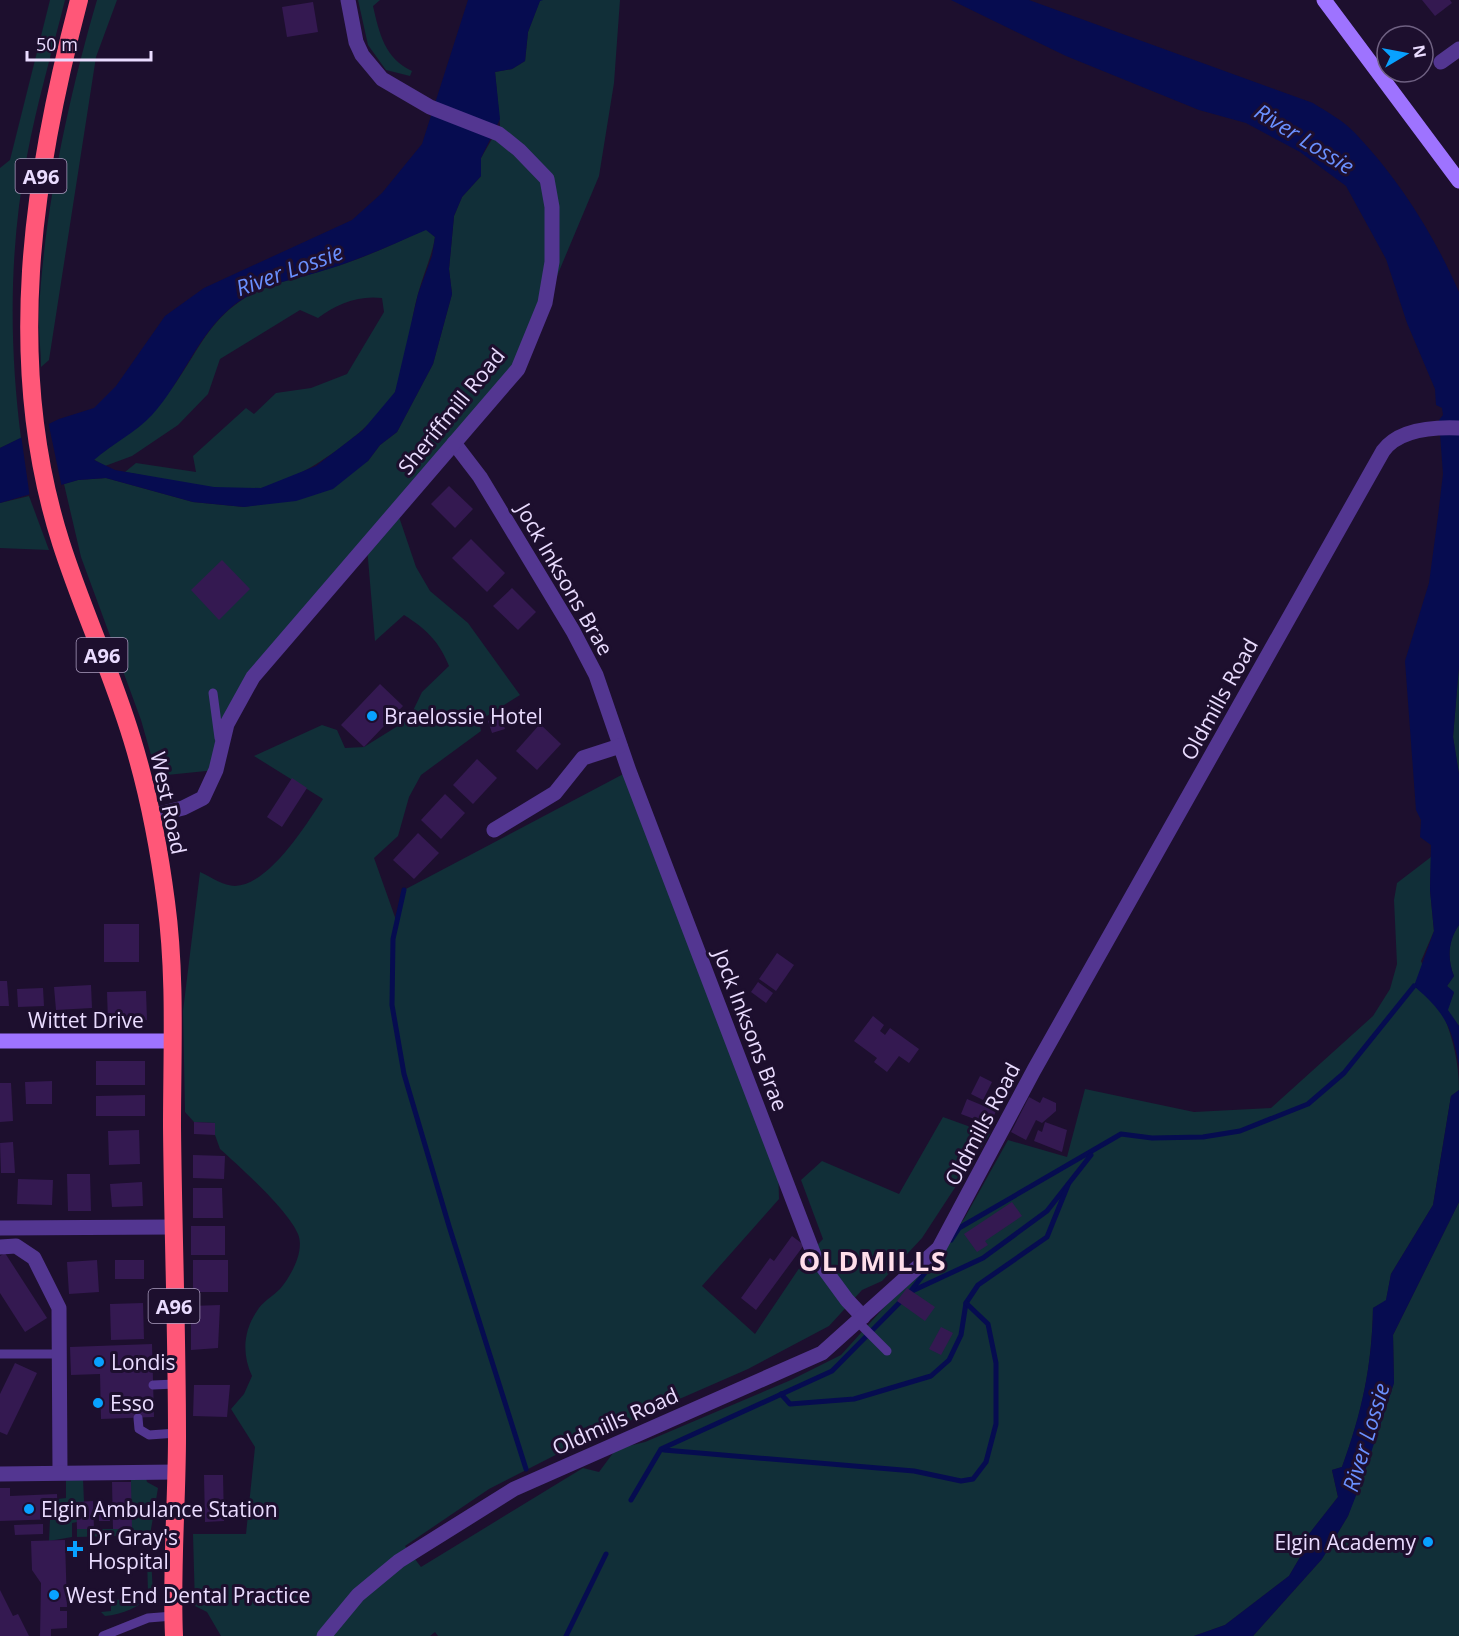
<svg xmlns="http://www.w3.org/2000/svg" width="1459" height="1636" font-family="'Open Sans',sans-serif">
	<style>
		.green { fill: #112f38 }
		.water { fill: #060c50; fill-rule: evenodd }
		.pier { fill: #1d0f2e }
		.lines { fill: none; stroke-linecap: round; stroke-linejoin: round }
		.stream { stroke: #060c50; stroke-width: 5 }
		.building { fill: #341951 }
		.lane { stroke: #533691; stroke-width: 9 }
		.street { stroke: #533691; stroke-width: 15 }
		.secondary { stroke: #9e73ff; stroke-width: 15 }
		.highway { stroke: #ff5778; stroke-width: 18 }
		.poi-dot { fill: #08a1ff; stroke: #1d0f2e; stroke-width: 2 }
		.labels { text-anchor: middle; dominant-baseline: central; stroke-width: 6; stroke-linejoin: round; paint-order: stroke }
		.shield { fill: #1d0f2e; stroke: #ac9ec0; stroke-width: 1.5 }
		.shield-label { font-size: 20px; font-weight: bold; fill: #eadcff }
		.street-label { font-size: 21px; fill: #eadcff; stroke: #1d0f2e }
		.poi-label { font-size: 21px; fill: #eadcff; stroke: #1d0f2e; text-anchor: start }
		.water-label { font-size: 22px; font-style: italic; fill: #6a90ff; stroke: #1d0f2e }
		.district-label { font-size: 27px; font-weight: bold; letter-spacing: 1.5px; fill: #ffdeea; stroke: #1d0f2e }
	</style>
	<rect width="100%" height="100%" fill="#1d0f2e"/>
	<!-- green -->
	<g class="green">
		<path d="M50 0H65C52 52 37 103 27 156 9 249 9 344 21 438L0 448V168L10 160Z"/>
		<path d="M97 0H117L96 57 49 360 41 367C41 349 38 330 39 312 44 212 69 95 97 0Z"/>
		<path d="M358 0H380L373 6C379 33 385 59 412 71L410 76 386 70 368 45Z"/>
		<path d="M540 0H620L614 83 599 176 518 369 397 511 416 567 430 591 468 623 520 695 479 721 481 731 421 775 409 797 398 836 374 858 396 920 404 890 629 771 778 1161 779 1199 702 1286 755 1334 808 1255 823 1239 801 1180 822 1161 899 1194 943 1117 990 1134 922 1238 882 1281 862 1290 829 1326 748 1369 581 1442 489 1489 405 1546 421 1567 583 1468 599 1472 616 1449 645 1442 791 1380 841 1355 964 1219 1008 1140 1067 1157 1085 1089 1194 1112 1271 1108 1373 1016 1390 989 1397 964 1394 900 1397 883 1431 857 1430 890 1434 931 1421 961C1439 1006 1459 1040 1459 1090L1451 1096 1433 1205 1391 1274 1386 1301 1373 1308C1372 1366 1362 1413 1342 1467L1332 1470 1338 1497 1309 1534V1542L1289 1576 1225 1625 1194 1636H438L435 1632 430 1636H221L207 1612 195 1606 193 1534H246L255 1447 231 1409 244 1394 252 1376C242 1355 243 1331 257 1311 262 1302 273 1296 280 1289 291 1276 305 1251 298 1234 288 1210 240 1167 220 1149L215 1135V1123L194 1122 185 1112 183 1011 200 872C211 877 224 886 235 886 269 885 306 825 323 799L254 756 322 725 337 730 345 748 364 747 409 719 422 692 449 666C439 641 426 629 404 615L375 641 367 547 253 677 216 770 157 776 141 720 81 557 64 484 78 480 106 478 193 502 244 507 263 504 368 461 380 445 397 432 433 364 452 294 449 269 454 216 462 197 481 176V158L500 125 495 72 512 69 525 61 528 32Z"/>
		<path d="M426 229 435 237C432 257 423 274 418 294 409 324 409 364 395 392 378 426 299 483 261 488 217 494 168 479 125 472L136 463 196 472 193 456 246 408 254 414 276 393 311 388 347 374 384 312 382 298C359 295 336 304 318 318L300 310 220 359 208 394 178 425 132 456 105 466 93 459C120 442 159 408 177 381 195 355 208 325 235 305 263 283 295 280 328 269 362 259 394 244 426 229Z"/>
		<polygon points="29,496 49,550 0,548 0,503"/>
		<polygon points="1459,666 1459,774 1453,737"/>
		<path d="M1459 925V1026L1447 1010 1454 993 1447 986 1454 976C1447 959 1448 940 1459 925Z"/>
		<polygon points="1459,1202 1459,1636 1253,1636 1322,1559 1348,1516 1394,1383 1393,1335"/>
		<polygon points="131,1478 146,1478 147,1482 158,1488 150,1535 77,1537 77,1529 131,1529"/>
		<polygon points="83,1479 84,1502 76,1502 77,1522 72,1523 72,1537 49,1541 50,1519 58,1518 58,1499 66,1498 66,1480"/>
		<path d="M147 1557H151L153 1594C141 1606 122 1615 105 1616L101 1612 111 1611V1600L134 1599V1593H148Z"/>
	</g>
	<!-- water -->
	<g class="water">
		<path d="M468 0H543L540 1 528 32 525 61 512 69 495 72 500 119 481 158V176L462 197 454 216 449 269 452 294 433 364 397 432 380 445 368 461 333 489 296 501 244 507 193 502 106 478 78 480 0 503V448L59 419 94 408 116 386 165 316 204 288 352 220 382 193 422 144ZM426 230 435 237 432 256 418 294 395 392 363 430 316 466 261 488 214 487 115 470 94 460C112 444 135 433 152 415 183 381 197 334 234 305 262 283 295 280 328 269 361 259 394 244 426 230Z"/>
		<path d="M951 0H1029L1313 103C1327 112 1344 121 1355 133 1399 179 1434 235 1459 292V666L1453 737 1459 774V925C1448 941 1447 959 1454 976L1447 986 1454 992 1448 1010 1459 1026V1066C1452 1026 1444 1012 1414 986L1434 931 1430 890 1431 845 1420 837 1421 820 1416 810 1405 661 1429 583 1438 516 1443 474 1439 420 1443 415 1442 408 1436 405 1435 389 1407 323 1386 259 1346 186 1300 152 1246 123 1199 110 1066 56Z"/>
		<path d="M1459 1090V1202L1393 1335 1394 1383 1361 1483 1348 1516 1322 1559 1253 1636H1194L1225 1625 1289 1576 1309 1542V1534L1338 1497 1332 1470 1342 1467C1362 1412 1372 1366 1373 1308L1386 1300 1391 1274 1433 1205 1451 1096Z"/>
	</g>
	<!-- pier -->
	<polygon class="pier" points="48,421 62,488 30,498 21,435"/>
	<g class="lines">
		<!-- stream -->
		<g class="stream">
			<polyline points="404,890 393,939 392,1005 404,1074 449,1226 526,1469"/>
			<polyline points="951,1240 959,1228 1121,1134 1152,1138 1203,1137 1240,1131 1308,1104 1344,1073 1414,986"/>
			<polyline points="910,1292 983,1258 1047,1211 1091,1155"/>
			<polyline points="781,1394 790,1404 854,1399 931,1376 949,1360 961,1335 966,1303 978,1285 1047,1237 1068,1185"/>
			<polyline points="664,1450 914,1471 961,1481 973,1479 986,1462 996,1424 996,1363 988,1324 966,1303"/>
			<polyline points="631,1500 661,1449 832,1371 910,1292 934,1261"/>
			<polyline points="566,1636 606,1554"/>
		</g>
	</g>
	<!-- building -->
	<g class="building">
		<polygon points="1422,0 1450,0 1452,3 1435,16"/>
		<polygon points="313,2 318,32 287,37 282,7"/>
		<polygon points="449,486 473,509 455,528 431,504"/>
		<polygon points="471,539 505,573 487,592 452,558"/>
		<polygon points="222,560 250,589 219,620 191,590"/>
		<polygon points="512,588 536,612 518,630 493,606"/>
		<polygon points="380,684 403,706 364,747 341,725"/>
		<polygon points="500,714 505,729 492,733 488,721"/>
		<polygon points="540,724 561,744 537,770 516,751"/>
		<polygon points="477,759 497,778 473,804 453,785"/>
		<polygon points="292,778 307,788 282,827 267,817"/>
		<polygon points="445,794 465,813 441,839 421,820"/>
		<polygon points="418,833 439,853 414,879 393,860"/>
		<rect x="104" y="924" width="35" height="38"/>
		<polygon points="777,953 794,965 776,991 759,979"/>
		<polygon points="0,981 7,981 9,1006 0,1006"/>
		<polygon points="758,982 773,993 766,1003 751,992"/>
		<polygon points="91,985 92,1008 56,1010 54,987"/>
		<polygon points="43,988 44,1006 18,1007 17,989"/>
		<polygon points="146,991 147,1020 108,1021 107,992"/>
		<polygon points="873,1016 884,1025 880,1031 885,1035 890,1028 919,1049 909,1063 899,1056 887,1072 874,1062 877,1058 854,1041"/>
		<rect x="96" y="1061" width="49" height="24"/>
		<polygon points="980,1076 992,1082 983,1100 971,1094"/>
		<polygon points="52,1081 52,1104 26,1104 25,1082"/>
		<polygon points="0,1083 11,1083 13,1121 0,1122"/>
		<polygon points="145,1095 145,1116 96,1116 96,1096"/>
		<polygon points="1029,1097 1040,1103 1043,1097 1056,1103 1056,1111 1042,1123 1036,1120 1026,1140 1011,1132"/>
		<polygon points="967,1099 996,1111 990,1125 961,1114"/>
		<polygon points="194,1122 215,1123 215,1135 194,1134"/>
		<polygon points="1045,1122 1067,1130 1062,1152 1034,1141 1038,1130 1042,1132"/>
		<polygon points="139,1130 140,1164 109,1165 108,1131"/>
		<polygon points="13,1142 15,1173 1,1173 0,1143"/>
		<polygon points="193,1155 225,1156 224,1179 193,1178"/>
		<polygon points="67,1174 90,1174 91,1211 68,1211"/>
		<polygon points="18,1179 53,1180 52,1205 17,1204"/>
		<polygon points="142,1182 143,1206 112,1207 110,1184"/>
		<polygon points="193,1188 222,1188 223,1218 193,1218"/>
		<polygon points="1012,1202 1022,1216 985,1241 988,1245 977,1252 964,1234"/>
		<rect x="191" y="1226" width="34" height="29"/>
		<polygon points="792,1236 804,1245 756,1310 741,1298 770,1258 774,1261"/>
		<polygon points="5,1253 47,1318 25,1332 0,1293 0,1256"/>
		<polygon points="97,1260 99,1292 69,1294 67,1262"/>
		<rect x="115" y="1260" width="29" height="19"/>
		<rect x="193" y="1260" width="35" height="32"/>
		<polygon points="907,1288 935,1307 925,1321 897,1301"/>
		<polygon points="143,1303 144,1339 111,1340 110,1304"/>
		<polygon points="220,1305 218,1348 191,1350 191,1306"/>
		<polygon points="941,1327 953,1333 941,1355 929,1349"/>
		<polygon points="152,1344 154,1417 101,1419 100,1374 71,1375 70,1347"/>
		<polygon points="15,1363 37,1373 7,1435 0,1432 0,1394"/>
		<polygon points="194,1385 230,1385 227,1417 193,1416"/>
		<polygon points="204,1475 223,1475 224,1521 205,1522"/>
		<polygon points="112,1482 131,1482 132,1529 113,1529"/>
		<polygon points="0,1488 10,1488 10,1496 57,1494 58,1519 0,1521"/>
		<polygon points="93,1501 94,1529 77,1529 76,1502"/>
		<polygon points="99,1508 109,1508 110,1521 99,1521"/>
		<polygon points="43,1524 43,1534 15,1535 14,1525"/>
		<polygon points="65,1540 67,1607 60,1607 60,1611 67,1611 67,1628 51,1629 51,1636 40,1636 41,1583 32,1570 31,1541"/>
		<polygon points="0,1590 13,1616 18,1614 29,1636 0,1636"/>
	</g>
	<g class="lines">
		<!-- lane -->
		<g class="lane">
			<polyline points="213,693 219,738"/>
			<polyline points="858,1322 887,1351"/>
			<polyline points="0,1354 60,1354"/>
			<polyline points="153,1385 175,1384"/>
			<polyline points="138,1418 139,1429 149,1435 177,1433"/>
			<polyline points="103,1636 148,1618 173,1616"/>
		</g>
		<!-- street -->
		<g class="street">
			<polyline points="1441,62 1459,49"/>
			<polyline points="454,443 480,477 573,631 596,675 629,771 814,1255 847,1300 863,1317"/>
			<polyline points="151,816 183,808 203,798 216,770 227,724 253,677 518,369 545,303 552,262 552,207 547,179 519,150 499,134 430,107 382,79 362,55 356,42 348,0"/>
			<polyline points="494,830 555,793 583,758 620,746"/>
			<polyline points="0,1228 173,1227"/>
			<polyline points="0,1247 16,1246 34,1258 59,1308 60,1472"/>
			<polyline points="0,1474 176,1472"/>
			<path d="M324 1636 358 1595 399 1561 514 1489 822 1353 939 1248 1034 1070 1383 451C1399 429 1434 427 1459 428"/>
		</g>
		<!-- secondary -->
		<g class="secondary">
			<polyline points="1324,0 1459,181"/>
			<polyline points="0,1041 172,1041"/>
		</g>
		<!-- highway -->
		<path class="highway" d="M79 0C32 178 4 364 61 543 82 609 112 672 132 739 148 791 159 848 166 902 176 976 172 1052 172 1127 173 1230 177 1333 177 1436 177 1502 171 1569 174 1636"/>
	</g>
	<!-- markers -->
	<g class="poi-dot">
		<circle cx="372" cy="716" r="6"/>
		<circle cx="99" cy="1362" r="6"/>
		<circle cx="98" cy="1403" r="6"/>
		<circle cx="29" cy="1509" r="6"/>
		<circle cx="1428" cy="1542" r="6"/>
		<path d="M72 1540h6v6h6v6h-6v6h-6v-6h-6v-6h6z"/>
		<circle cx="54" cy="1595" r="6"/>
	</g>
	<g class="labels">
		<!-- shield labels -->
		<g class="shield">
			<rect x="15.5" y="159" width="51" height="34" rx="4.5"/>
			<rect x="76.5" y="638" width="51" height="34" rx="4.5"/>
			<rect x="148.5" y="1289" width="51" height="34" rx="4.5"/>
		</g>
		<g class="shield-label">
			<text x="41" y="176">A96</text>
			<text x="102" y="655">A96</text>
			<text x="174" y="1306">A96</text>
		</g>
		<!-- street labels -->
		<g class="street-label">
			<text transform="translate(451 411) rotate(-51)">Sheriffmill Road</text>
			<text transform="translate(565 579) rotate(60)">Jock Inksons Brae</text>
			<text transform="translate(1219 699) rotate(-61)">Oldmills Road</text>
			<text transform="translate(169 803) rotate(78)">West Road</text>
			<text x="86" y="1020">Wittet Drive</text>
			<text transform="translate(751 1030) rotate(69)">Jock Inksons Brae</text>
			<text transform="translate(982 1124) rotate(-62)">Oldmills Road</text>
			<text transform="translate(615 1421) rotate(-24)">Oldmills Road</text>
		</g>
		<!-- poi labels -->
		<g class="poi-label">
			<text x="384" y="716">Braelossie Hotel</text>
			<text x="111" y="1362">Londis</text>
			<text x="110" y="1403">Esso</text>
			<text x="41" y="1509">Elgin Ambulance Station</text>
			<text x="88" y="1537">Dr Gray's<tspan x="88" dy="24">Hospital</tspan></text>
			<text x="1416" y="1542" text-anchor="end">Elgin Academy</text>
			<text x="66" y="1595">West End Dental Practice</text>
		</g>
		<!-- water labels -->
		<g class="water-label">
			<text transform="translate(1305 138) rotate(32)">River Lossie</text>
			<text transform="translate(289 269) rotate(-20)">River Lossie</text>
			<text transform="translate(1365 1437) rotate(-73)">River Lossie</text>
		</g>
		<!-- district labels -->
		<g class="district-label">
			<text x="873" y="1260">OLDMILLS</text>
		</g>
	</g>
	<!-- north arrow -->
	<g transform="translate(1405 54) rotate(80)"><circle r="28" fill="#1d0f2e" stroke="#6f6182" stroke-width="1.5"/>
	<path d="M0-4.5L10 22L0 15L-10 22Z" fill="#08a1ff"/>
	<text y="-9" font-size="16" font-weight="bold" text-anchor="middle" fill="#eadcff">N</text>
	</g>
	<!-- scale -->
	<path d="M27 51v9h124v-9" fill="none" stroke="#eadcff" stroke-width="3"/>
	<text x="36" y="51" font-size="18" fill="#eadcff" stroke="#1d0f2e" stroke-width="4.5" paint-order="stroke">50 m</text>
</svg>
